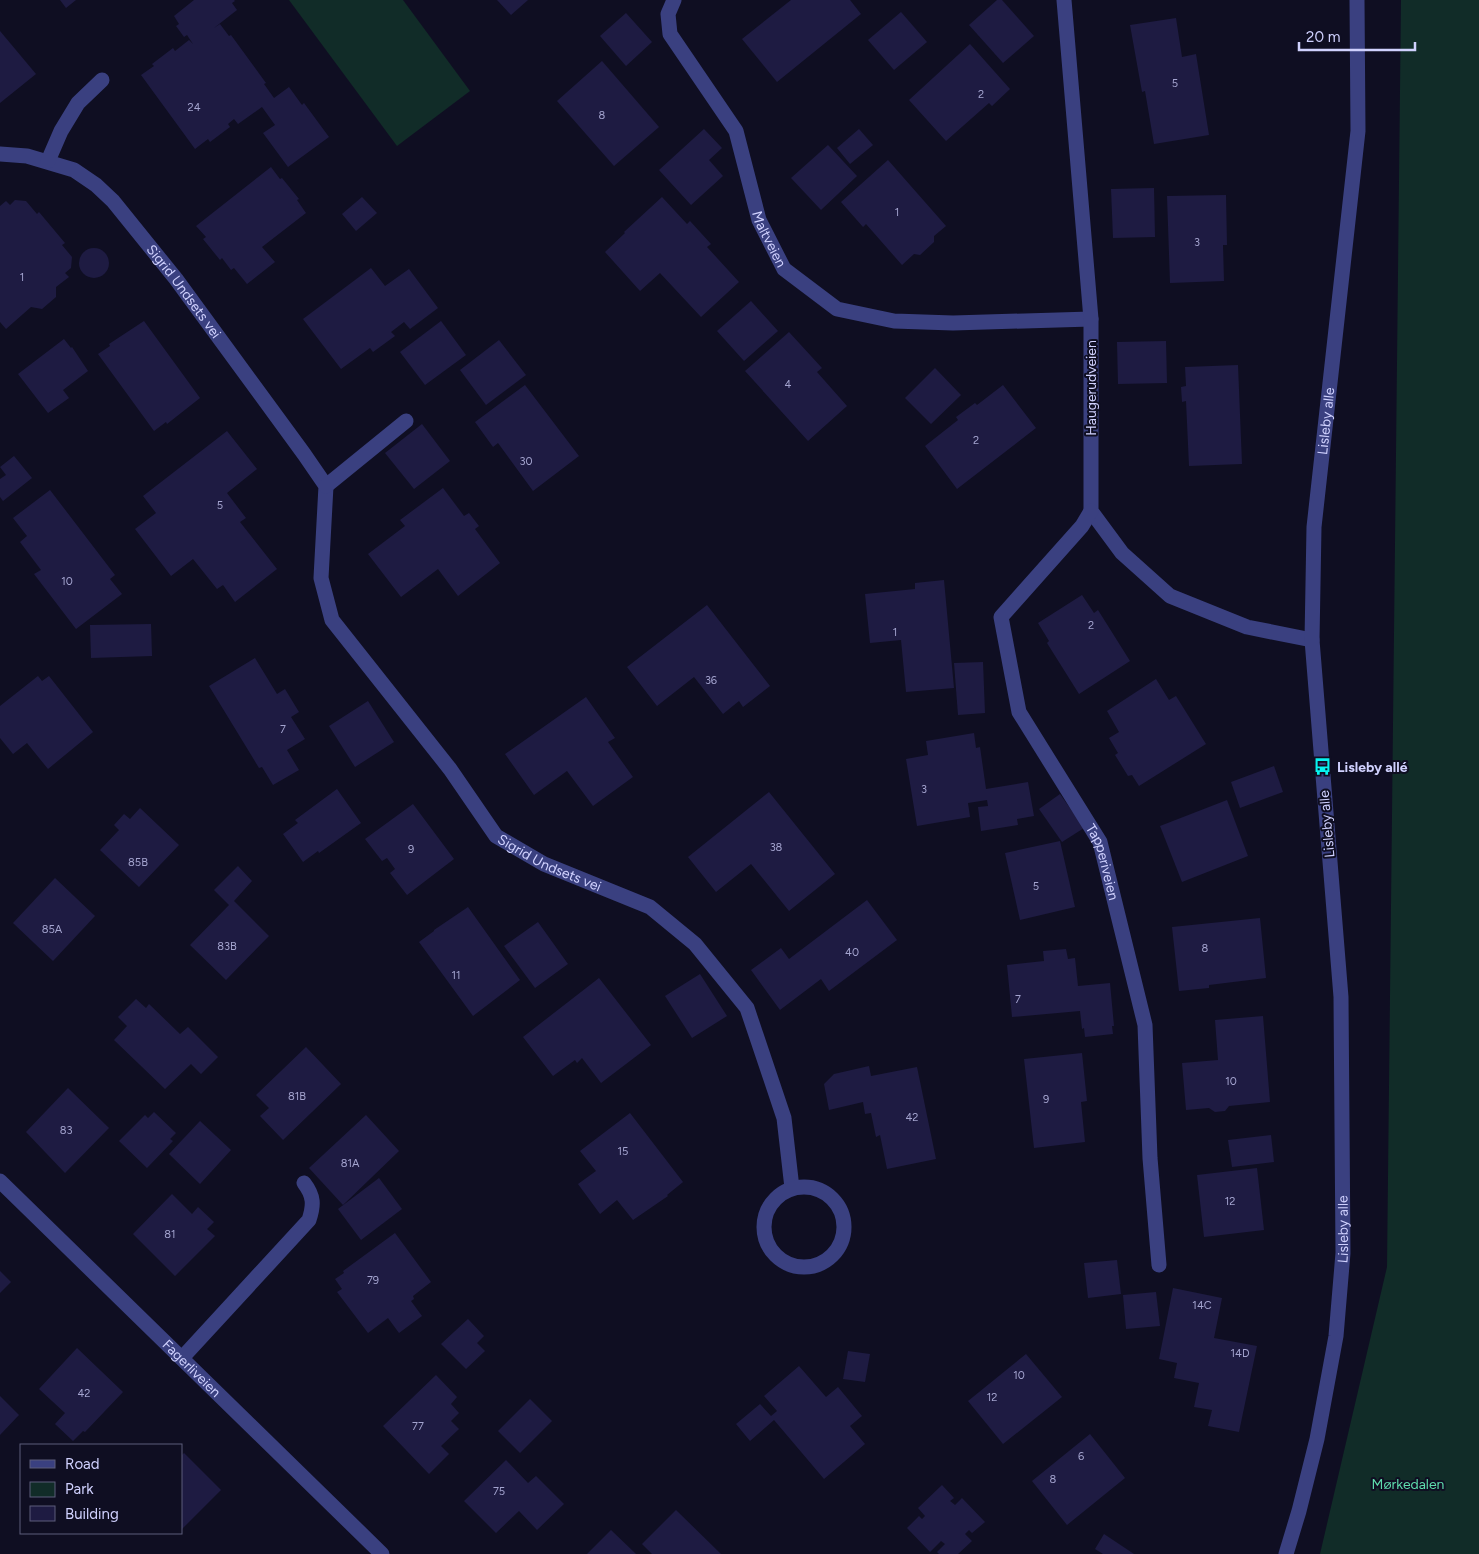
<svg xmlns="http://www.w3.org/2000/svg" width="1479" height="1554" font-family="Figtree,sans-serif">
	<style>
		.green { fill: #112c28 }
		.building { fill: #1e1b42 }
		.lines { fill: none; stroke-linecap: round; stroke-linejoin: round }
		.minor { stroke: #3a4080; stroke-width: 15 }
		.labels { text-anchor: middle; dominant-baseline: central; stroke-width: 4; stroke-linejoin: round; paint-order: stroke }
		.number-label { font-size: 11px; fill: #a4a4cf }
		.street-label { font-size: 14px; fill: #d0d1fe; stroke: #0f0e22 }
		.poi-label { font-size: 14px; font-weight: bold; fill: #d0d1fe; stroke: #0f0e22; text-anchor: start }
		.park-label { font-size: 14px; fill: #5edcad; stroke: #0f0e22 }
	</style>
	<rect width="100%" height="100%" fill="#0f0e22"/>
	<!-- green -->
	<g class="green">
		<polygon points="289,0 403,0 470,91 397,146"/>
		<polygon points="1401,0 1479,0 1479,1554 1320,1554 1387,1267"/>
	</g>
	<!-- building -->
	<g class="building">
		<polygon points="60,0 76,0 66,8"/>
		<polygon points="194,0 234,0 235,1 232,3 237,10 214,28 220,24 229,36 231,35 266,83 264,84 274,98 289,87 302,105 304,103 329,137 288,167 263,133 275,125 262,107 238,124 234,119 228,124 230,127 210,142 208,139 195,149 141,75 154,66 152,64 173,48 175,51 189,40 193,44 187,35 184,37 176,26 179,24 174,16"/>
		<polygon points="497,0 528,0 511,15"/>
		<polygon points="791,0 850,0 861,14 777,82 742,39"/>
		<polygon points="997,0 1002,0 1034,36 1003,63 969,25"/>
		<polygon points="901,12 927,42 894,70 868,40"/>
		<polygon points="626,13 652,42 626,66 600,36"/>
		<polygon points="1176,18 1182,57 1196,54 1209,135 1154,144 1145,91 1142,92 1130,25"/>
		<polygon points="0,31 36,74 0,103"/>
		<polygon points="970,44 1010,89 992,106 989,103 946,141 909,100"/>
		<polygon points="602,61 659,127 614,166 557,101"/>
		<polygon points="704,129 722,148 709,160 723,176 691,205 659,170"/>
		<polygon points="859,129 873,145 850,164 837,148"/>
		<polygon points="828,145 857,176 821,210 791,178"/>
		<polygon points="888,160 946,226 934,236 934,242 920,255 914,254 902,265 866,224 863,227 841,202"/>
		<polygon points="271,167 280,179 282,178 299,199 297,200 306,213 262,247 275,262 247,284 234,268 231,270 222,258 220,260 203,239 206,237 196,226"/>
		<polygon points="1154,188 1155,237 1113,238 1111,189"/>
		<polygon points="1226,195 1227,245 1223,245 1224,281 1170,283 1167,196"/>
		<polygon points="362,197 377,213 356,231 342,214"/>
		<polygon points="662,197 687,224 690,221 711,244 707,247 739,282 701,317 660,273 640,291 605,252 625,233 624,232"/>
		<polygon points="15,200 26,201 37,214 39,212 65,243 62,245 72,257 71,268 65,273 69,277 56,287 56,297 42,309 31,307 6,329 0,322 0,206 6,201 10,205"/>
		<circle cx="94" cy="263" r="15"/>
		<polygon points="371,268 385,286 409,269 438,308 410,329 404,322 391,332 395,336 373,352 370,348 341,369 303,319"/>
		<polygon points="751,301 778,331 744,361 717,331"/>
		<polygon points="144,321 200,398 167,424 166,422 154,431 98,354 110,346 109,344"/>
		<polygon points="441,321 466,355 425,385 400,352"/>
		<polygon points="789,332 822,368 817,372 847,406 808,441 745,371"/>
		<polygon points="64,339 71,348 72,347 88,371 63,390 69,398 48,413 18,374"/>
		<polygon points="499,340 526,375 486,405 460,370"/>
		<polygon points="1166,341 1167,383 1118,384 1117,342"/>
		<polygon points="1238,365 1242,464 1189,466 1186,401 1182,402 1181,387 1186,386 1185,367"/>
		<polygon points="935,368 961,395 931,424 905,398"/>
		<polygon points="525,385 579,456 533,491 498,443 493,447 475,422"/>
		<polygon points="1003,385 1036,428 957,489 925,446 958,420 956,417 975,403 977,405"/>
		<polygon points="422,424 450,461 414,489 385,453"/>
		<polygon points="227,431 257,469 227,493 246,518 240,522 277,569 235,602 223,585 217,589 193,559 171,576 135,529 156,513 143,496"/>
		<polygon points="14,456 32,478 3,501 0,497 0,479 6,475 0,467"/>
		<polygon points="443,488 464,516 469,513 479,526 475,529 500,563 458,596 438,569 401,597 368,554 405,526 400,520"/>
		<polygon points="50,490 115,575 110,579 122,594 76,629 34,574 41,570 20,542 27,536 13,518"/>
		<polygon points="944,580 954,688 906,692 901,640 870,643 865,594 915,589 915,583"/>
		<polygon points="1082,595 1094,613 1098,610 1130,661 1079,694 1047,643 1049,641 1038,623"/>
		<polygon points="707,605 770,686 743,707 739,701 723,714 694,677 657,706 627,667"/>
		<polygon points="151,624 152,656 91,658 90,625"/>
		<polygon points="255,658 277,694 285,689 299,712 291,717 305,739 287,750 299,770 273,785 262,767 259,768 209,686"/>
		<polygon points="983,662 985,713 958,715 954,663"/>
		<polygon points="38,676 42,681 49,676 93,732 48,769 27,743 13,754 0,738 0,706"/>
		<polygon points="1156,679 1169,700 1176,696 1206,744 1139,786 1132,775 1128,776 1115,755 1118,753 1109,738 1119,732 1107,711"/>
		<polygon points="586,697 615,738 608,742 633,777 593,806 567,771 534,795 505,754"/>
		<polygon points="368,701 394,742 355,767 329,726"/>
		<polygon points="974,733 976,748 980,747 986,789 1028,782 1034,816 1017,819 1018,825 981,831 978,807 988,806 987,800 968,803 970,817 917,826 906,759 928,755 926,741"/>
		<polygon points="1274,766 1283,792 1240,808 1231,782"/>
		<polygon points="337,789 361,823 319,853 318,851 303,862 283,834 298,823 295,820"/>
		<polygon points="769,792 835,874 789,911 751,864 716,892 688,857"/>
		<polygon points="1060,794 1084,828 1062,842 1039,809"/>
		<polygon points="1227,800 1248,856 1182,882 1160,826"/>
		<polygon points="413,804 454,859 407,895 390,873 395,869 387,858 382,861 365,839"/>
		<polygon points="140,808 179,845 139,887 100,850 119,830 114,825 124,814 130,819"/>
		<polygon points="1060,841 1075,907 1020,920 1005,853"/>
		<polygon points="238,866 252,881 234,901 269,936 226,980 190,945 229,905 214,890"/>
		<polygon points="55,878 95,916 53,961 13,923"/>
		<polygon points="867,900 897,940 829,991 821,979 780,1010 751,970 781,948 789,959"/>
		<polygon points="468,907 520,980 473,1016 419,942 434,931 434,930"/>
		<polygon points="1260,918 1266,978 1209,985 1209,988 1179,991 1172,927"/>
		<polygon points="538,922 568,964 535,988 504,946"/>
		<polygon points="1066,949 1068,959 1075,958 1078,986 1110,983 1114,1026 1112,1026 1113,1034 1085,1037 1084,1028 1082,1029 1080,1011 1012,1017 1007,965 1044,961 1043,951"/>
		<polygon points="700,974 727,1016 692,1038 665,996"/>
		<polygon points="599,978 651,1045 601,1083 582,1058 577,1063 575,1060 553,1076 523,1037"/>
		<polygon points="136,999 146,1008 149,1004 180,1034 188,1027 218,1057 201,1074 191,1064 165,1089 114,1040 127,1026 118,1017"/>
		<polygon points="1263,1016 1270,1102 1229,1106 1225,1111 1215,1112 1209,1108 1186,1110 1182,1063 1218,1060 1215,1020"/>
		<polygon points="306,1047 341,1084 283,1140 260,1116 269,1108 256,1095"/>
		<polygon points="1082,1053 1087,1101 1081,1102 1085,1142 1034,1148 1024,1059"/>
		<polygon points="869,1066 871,1076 917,1067 936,1159 887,1169 880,1135 876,1137 871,1113 865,1114 863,1102 829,1110 824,1084 834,1074"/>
		<polygon points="68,1088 109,1128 65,1173 26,1132"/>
		<polygon points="154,1112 176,1133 170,1139 173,1141 147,1168 119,1141 145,1115 148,1118"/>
		<polygon points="630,1113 683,1182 667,1195 668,1196 633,1220 617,1200 600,1214 578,1184 596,1171 580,1151"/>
		<polygon points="366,1115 399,1151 343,1205 309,1168"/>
		<polygon points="200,1121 231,1150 200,1184 169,1154"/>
		<polygon points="1271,1135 1274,1162 1232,1167 1228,1140"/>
		<polygon points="1257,1168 1264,1230 1204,1237 1197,1175"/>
		<polygon points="379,1178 402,1209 361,1240 338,1209"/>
		<polygon points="172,1194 192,1214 198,1207 214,1222 207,1229 215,1236 175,1276 133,1234"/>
		<polygon points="395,1233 431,1282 413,1296 414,1299 411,1301 422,1316 399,1333 388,1318 368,1333 337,1292 342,1289 335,1279 344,1273 343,1271"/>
		<polygon points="1117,1260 1121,1294 1088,1298 1084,1263"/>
		<polygon points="0,1271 11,1282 0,1293"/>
		<polygon points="1173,1288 1222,1298 1214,1338 1257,1346 1239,1432 1208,1426 1212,1410 1194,1407 1199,1383 1174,1378 1177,1363 1159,1359"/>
		<polygon points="1156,1292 1160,1326 1126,1329 1123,1295"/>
		<polygon points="468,1319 484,1336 477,1343 485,1351 466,1369 441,1344"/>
		<polygon points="77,1348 123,1392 85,1432 83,1431 73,1441 55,1424 65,1413 39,1389"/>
		<polygon points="848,1351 870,1354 865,1382 843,1379"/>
		<polygon points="1026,1354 1062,1397 1003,1444 968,1401"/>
		<polygon points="799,1366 826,1397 838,1387 862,1416 850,1426 865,1444 824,1479 774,1420 750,1441 736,1424 760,1404 771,1416 777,1411 764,1396"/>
		<polygon points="436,1375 457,1397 451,1404 459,1413 451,1421 459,1429 441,1446 449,1454 429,1474 383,1426"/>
		<polygon points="0,1396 19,1415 0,1435"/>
		<polygon points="530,1399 552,1421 520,1453 498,1431"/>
		<polygon points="1090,1434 1125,1478 1067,1525 1032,1481"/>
		<polygon points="184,1453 221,1490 181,1530 181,1456"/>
		<polygon points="506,1460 528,1483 536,1476 564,1504 537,1530 519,1511 496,1533 464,1501"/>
		<polygon points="942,1485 954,1498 950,1501 955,1505 962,1498 985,1522 972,1533 969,1530 965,1534 972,1541 958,1554 939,1554 937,1552 945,1544 941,1541 930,1552 907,1528 919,1516 922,1519 925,1516 918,1508"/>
		<polygon points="676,1510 721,1554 652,1554 642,1544"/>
		<polygon points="611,1530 636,1554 587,1554"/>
		<polygon points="1104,1534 1134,1554 1103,1554 1095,1549"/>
	</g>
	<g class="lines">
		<!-- minor -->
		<g class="minor">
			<path id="s1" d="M674 0 668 14 670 34 736 131 759 220 784 269 837 309 894 321 953 323 1091 319"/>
			<polyline points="1064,0 1091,319 1091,511 1122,553 1170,596 1247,627 1312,640"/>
			<path id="s2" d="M0 154 27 156 74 170 96 185 113 201 176 279 304 454 326 486 321 578 332 620 450 769 496 836 544 864 650 907 695 944 747 1008 784 1118 792 1188"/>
			<polyline points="48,161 61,131 78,103 102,80"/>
			<polyline points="326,486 406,421"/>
			<path id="s3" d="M1091 511 1082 526 1001 617 1019 712 1100 842 1145 1025 1150 1158 1159 1265"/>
			<path id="s4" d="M0 1181 382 1554"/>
			<circle cx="804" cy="1227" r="40"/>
			<path d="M182 1358 309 1220C314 1205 314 1196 304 1183"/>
			<path id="s5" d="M1286 1554 1299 1511 1317 1439 1336 1336 1343 1253 1341 997 1312 640 1314 527 1358 131 1357 0"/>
		</g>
	</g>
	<!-- icons -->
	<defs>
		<symbol id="bus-bare" viewBox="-9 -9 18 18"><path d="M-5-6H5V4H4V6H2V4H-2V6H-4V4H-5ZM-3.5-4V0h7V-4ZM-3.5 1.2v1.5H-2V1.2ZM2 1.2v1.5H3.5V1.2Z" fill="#07f3ef" stroke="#0f0e22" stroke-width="2.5" paint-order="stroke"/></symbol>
	</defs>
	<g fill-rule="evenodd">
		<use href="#bus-bare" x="1310" y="754" width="25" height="25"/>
	</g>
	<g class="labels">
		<!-- number labels -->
		<g class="number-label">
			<text x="1175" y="83">5</text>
			<text x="981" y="94">2</text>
			<text x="194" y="107">24</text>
			<text x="602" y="115">8</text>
			<text x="897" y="212">1</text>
			<text x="1197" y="242">3</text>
			<text x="22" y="277">1</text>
			<text x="788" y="384">4</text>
			<text x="976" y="440">2</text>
			<text x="526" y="461">30</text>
			<text x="220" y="505">5</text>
			<text x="67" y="581">10</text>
			<text x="1091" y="625">2</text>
			<text x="895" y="632">1</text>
			<text x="711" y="680">36</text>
			<text x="283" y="729">7</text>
			<text x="924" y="789">3</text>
			<text x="776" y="847">38</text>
			<text x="411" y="849">9</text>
			<text x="138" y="862">85B</text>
			<text x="1036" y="886">5</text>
			<text x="52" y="929">85A</text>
			<text x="227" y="946">83B</text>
			<text x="1205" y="948">8</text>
			<text x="852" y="952">40</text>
			<text x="456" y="975">11</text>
			<text x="1018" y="999">7</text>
			<text x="1231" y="1081">10</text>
			<text x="297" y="1096">81B</text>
			<text x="1046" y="1099">9</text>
			<text x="912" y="1117">42</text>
			<text x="66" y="1130">83</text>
			<text x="623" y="1151">15</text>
			<text x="350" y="1163">81A</text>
			<text x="1230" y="1201">12</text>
			<text x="170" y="1234">81</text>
			<text x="373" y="1280">79</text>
			<text x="1202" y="1305">14C</text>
			<text x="1240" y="1353">14D</text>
			<text x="1019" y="1375">10</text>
			<text x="84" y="1393">42</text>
			<text x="992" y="1397">12</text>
			<text x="418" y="1426">77</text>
			<text x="1081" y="1456">6</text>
			<text x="1053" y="1479">8</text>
			<text x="499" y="1491">75</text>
		</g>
		<!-- street labels -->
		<g class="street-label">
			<text stroke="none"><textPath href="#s1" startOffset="266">Maltveien</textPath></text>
			<text stroke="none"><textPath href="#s2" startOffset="241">Sigrid Undsets vei</textPath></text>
			<text transform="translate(1091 388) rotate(-90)">Haugerudveien</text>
			<text stroke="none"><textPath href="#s5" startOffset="1141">Lisleby alle</textPath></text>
			<text transform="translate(1327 824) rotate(-95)">Lisleby alle</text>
			<text stroke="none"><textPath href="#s2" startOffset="949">Sigrid Undsets vei</textPath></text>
			<text stroke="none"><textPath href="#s3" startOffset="409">Tapperiveien</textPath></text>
			<text stroke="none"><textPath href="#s5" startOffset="331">Lisleby alle</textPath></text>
			<text stroke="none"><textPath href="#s4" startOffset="268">Fagerliveien</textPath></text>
		</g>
		<!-- poi labels -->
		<g class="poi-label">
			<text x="1337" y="767">Lisleby allé</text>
		</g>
		<!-- park labels -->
		<g class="park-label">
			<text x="1408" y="1484">Mørkedalen</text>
		</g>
	</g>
	<!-- legend -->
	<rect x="20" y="1444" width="162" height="90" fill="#0f0e22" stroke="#5c5c7a"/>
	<rect x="30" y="1460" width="25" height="8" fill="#3a4080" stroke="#5c5c7a"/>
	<text x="65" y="1469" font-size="15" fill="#d0d1fe">Road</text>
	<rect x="30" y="1482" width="25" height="15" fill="#112c28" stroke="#5c5c7a"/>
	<text x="65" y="1494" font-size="15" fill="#d0d1fe">Park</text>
	<rect x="30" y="1506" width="25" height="15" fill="#1e1b42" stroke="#5c5c7a"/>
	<text x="65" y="1519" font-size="15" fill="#d0d1fe">Building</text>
	<!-- scale -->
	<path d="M1299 42v8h116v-8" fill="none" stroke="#d0d1fe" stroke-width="2.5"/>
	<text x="1306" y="42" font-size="15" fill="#d0d1fe" stroke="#0f0e22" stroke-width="4" paint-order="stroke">20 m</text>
</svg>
